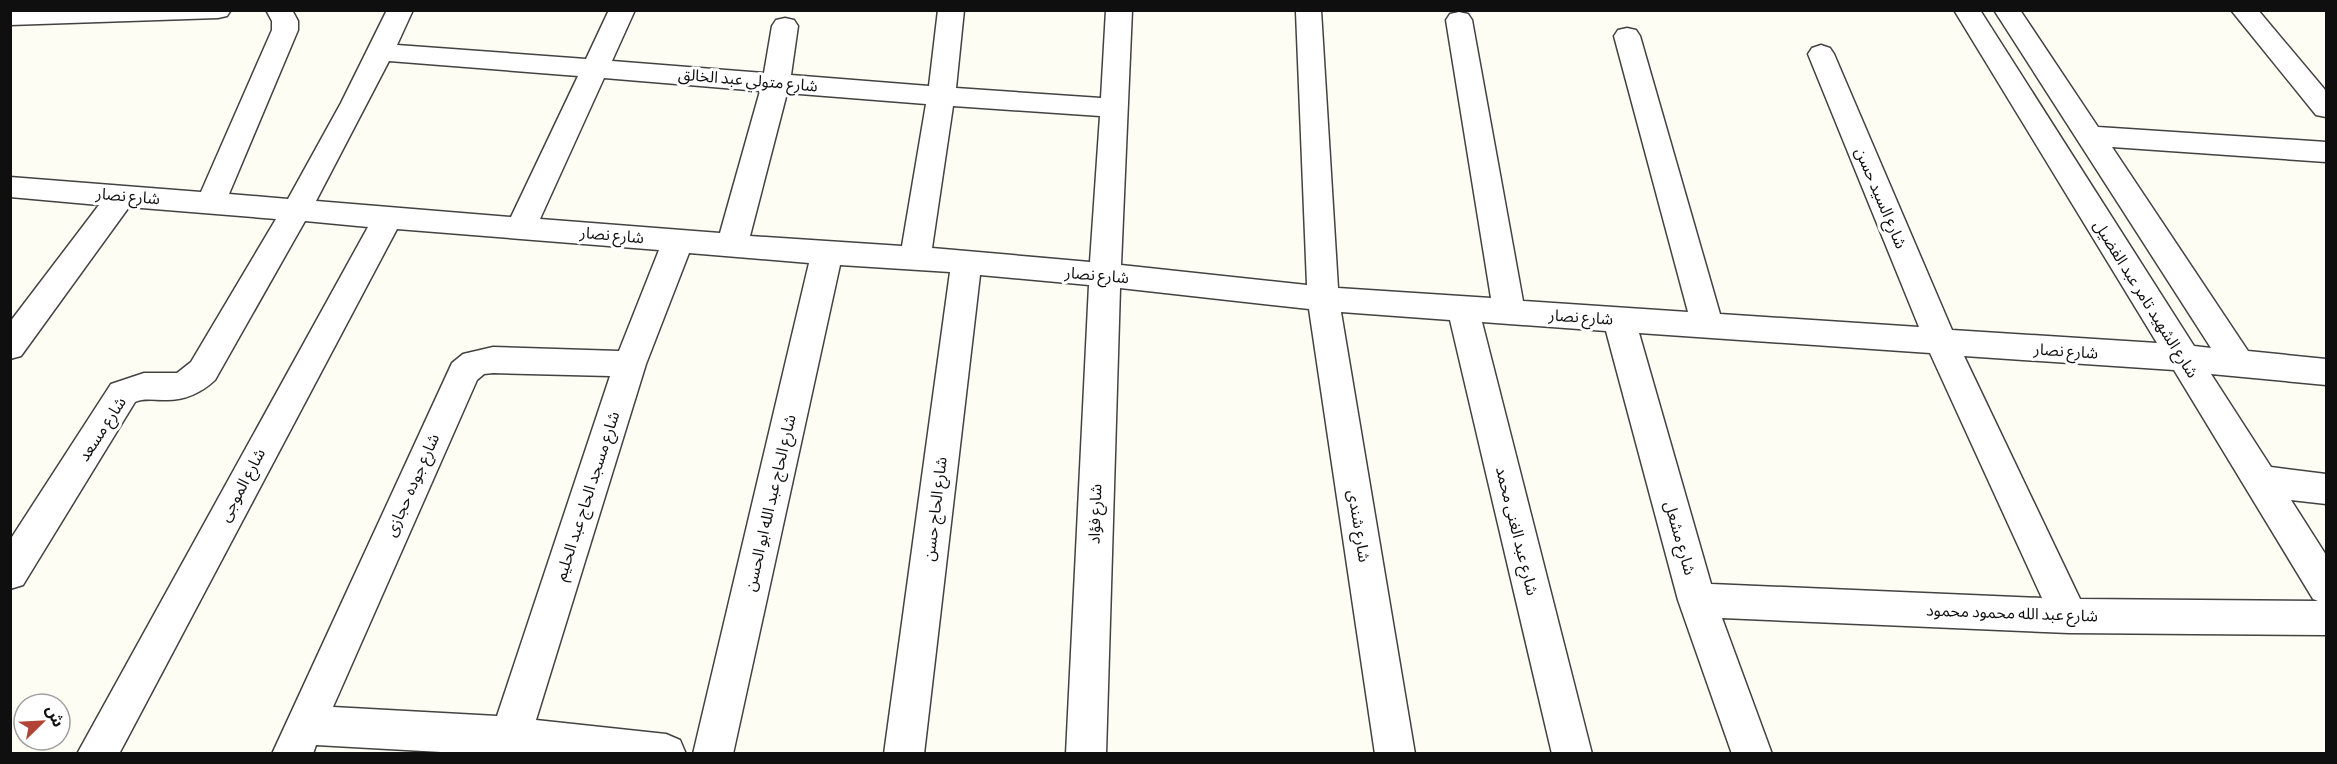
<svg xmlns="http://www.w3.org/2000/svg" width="2337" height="764" font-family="'Crimson Pro','Noto Sans Arabic',serif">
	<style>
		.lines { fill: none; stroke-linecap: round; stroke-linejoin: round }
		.minor-casing { stroke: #424242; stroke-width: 3 }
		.minor { fill: #fff; fill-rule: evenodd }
		.labels { text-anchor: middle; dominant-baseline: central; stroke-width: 6; stroke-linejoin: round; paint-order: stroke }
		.street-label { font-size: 16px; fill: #0f0f0f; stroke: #fff }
	</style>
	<rect width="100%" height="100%" fill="#fefdf3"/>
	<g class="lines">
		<defs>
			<g id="minor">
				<polygon points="10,10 231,10 227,16 218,18 10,25"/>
				<path d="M266 10H292L298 21V30L229 194 288 199 341 103 387 10H413L397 45 586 59 609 10H635L612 61 764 73 772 26 776 20 785 18 794 20 798 26 791 75 929 86 938 10H964L956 88 1101 98 1106 10H1132L1121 265 1307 285 1296 12 1321 10 1338 288 1491 298 1446 20 1450 14 1459 12 1468 14 1472 20 1523 301 1688 312 1614 36 1618 30 1627 28 1636 30 1640 36 1720 314 1919 327 1808 54 1812 48 1821 45 1830 48 1834 54 1952 330 2157 343 1954 10H1980L2194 346 2211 348 1994 10H2020L2098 127 2326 142V162L2112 147 2248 351 2326 359V385L2211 374 2271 467 2326 474V504L2291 500 2326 555V635L2069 633 1722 618 1772 754H1732L1678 600 1606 331 1482 322 1592 754H1552L1450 320 1341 312 1415 754H1375L1309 309 1120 288 1106 754H1066L1089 285 980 275 924 754H884L950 272 840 265 733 754H693L809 263 689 253 646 364 536 720 666 734 680 740 686 754H477L316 745 313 754H272L452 363 463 354 493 347 619 351 659 250 397 229 119 754H77L368 227 305 221 215 380C200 394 183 401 163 400 153 400 144 398 135 402L23 585 10 589V540L111 384 144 373H177L191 362 276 219 129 207 21 356 10 359V322L99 205 10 197V177L201 192 272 30V21ZM389 61 578 76 511 217 316 201ZM604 78 760 91 720 233 540 219ZM787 93 926 104 902 246 750 236ZM953 106 1100 116 1090 262 932 248ZM1639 333 1930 353 2042 598 1711 584ZM1964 356 2174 370 2313 599 2318 601 2080 599ZM493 373 610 376 497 716 333 707 477 380 484 374Z"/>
				<polygon points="2231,10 2258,10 2326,91 2326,117 2316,115"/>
			</g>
		</defs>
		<!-- minor casing -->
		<use href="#minor" class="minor-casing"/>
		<!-- minor -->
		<use href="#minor" class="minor"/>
	</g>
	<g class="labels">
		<!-- street labels -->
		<g class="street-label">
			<text transform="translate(748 80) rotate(5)">شارع متولي عبد الخالق</text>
			<text transform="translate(128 196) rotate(5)">شارع نصار</text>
			<text transform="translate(1881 198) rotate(67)">شارع السيد حسن</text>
			<text transform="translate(612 235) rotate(5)">شارع نصار</text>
			<text transform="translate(1097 275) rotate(5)">شارع نصار</text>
			<text transform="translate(2146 299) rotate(58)">شارع الشهيد تامر عبد الفضيل</text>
			<text transform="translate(1581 317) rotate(4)">شارع نصار</text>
			<text transform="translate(2066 351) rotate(4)">شارع نصار</text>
			<text transform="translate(102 429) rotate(-57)">شارع مسعد</text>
			<text transform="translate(242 485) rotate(-62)">شارع الموجى</text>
			<text transform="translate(412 485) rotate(-66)">شارع جوده حجازى</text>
			<text transform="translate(587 496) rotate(-72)">شارع مسجد الحاج عبد الحليم</text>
			<text transform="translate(770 503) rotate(-77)">شارع الحاج عبد الله ابو الحسن</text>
			<text transform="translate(935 509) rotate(-83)">شارع الحاج حسن</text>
			<text transform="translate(1095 514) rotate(-88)">شارع فؤاد</text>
			<text transform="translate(1359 526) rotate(81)">شارع شندى</text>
			<text transform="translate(1517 531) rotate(76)">شارع عبد الغنى محمد</text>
			<text transform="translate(1680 538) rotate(74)">شارع مشعل</text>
			<text transform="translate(2012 613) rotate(2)">شارع عبد الله محمود محمود</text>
		</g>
	</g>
	<!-- border -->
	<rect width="2337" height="764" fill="none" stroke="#0f0f0f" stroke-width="24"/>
	<!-- north arrow -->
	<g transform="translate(42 722) rotate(66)"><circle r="28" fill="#ffffff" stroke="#9f9f9f" stroke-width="1.5"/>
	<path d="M0-4.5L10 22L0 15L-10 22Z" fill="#b14436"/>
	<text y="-9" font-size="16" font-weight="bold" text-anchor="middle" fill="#0f0f0f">ش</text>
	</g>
</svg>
